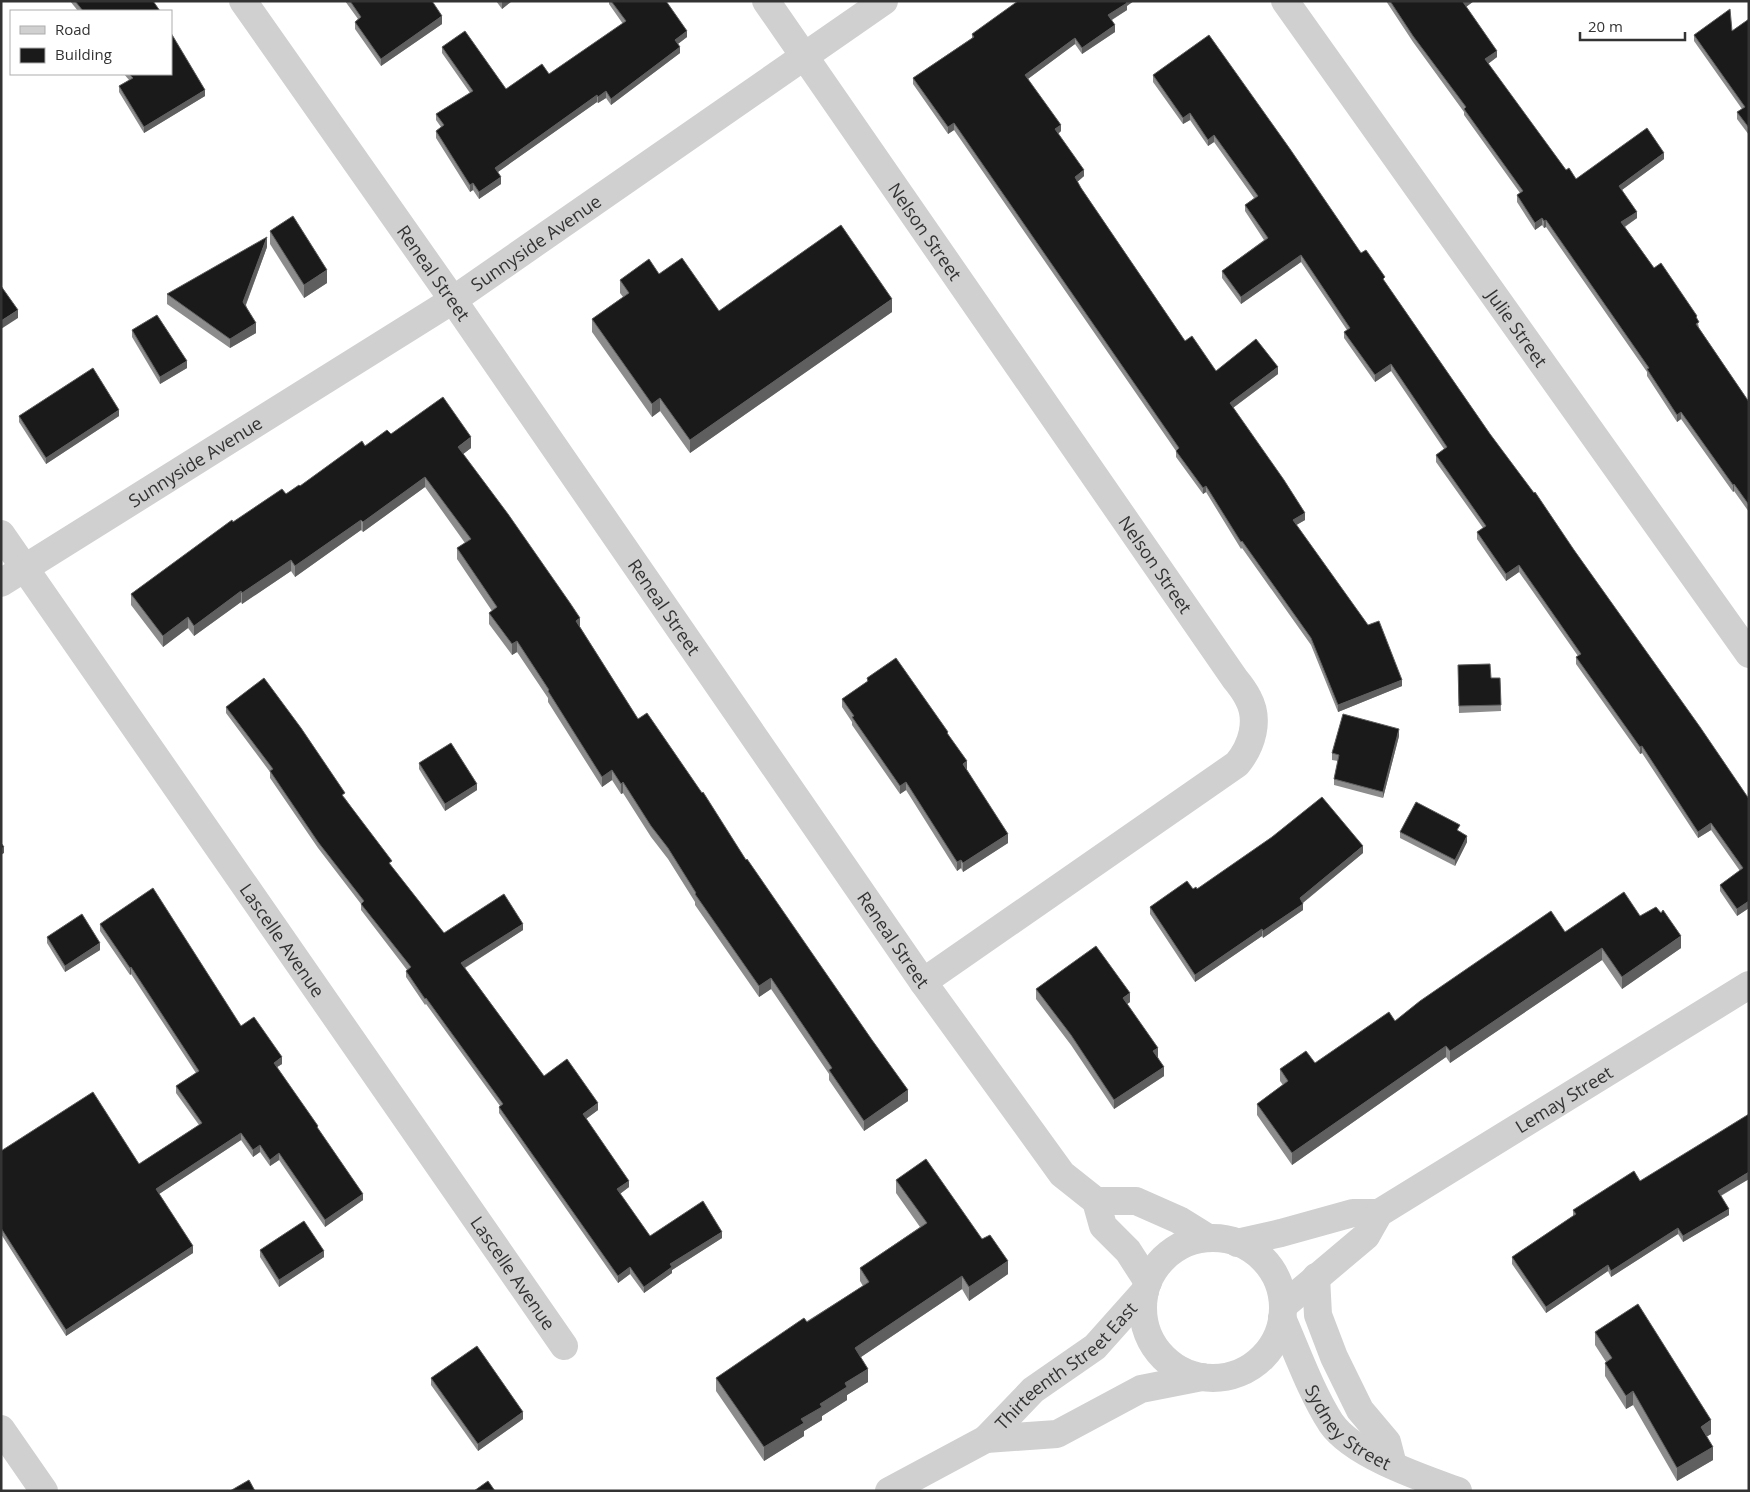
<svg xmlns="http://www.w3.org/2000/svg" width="1750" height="1492" font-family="'Open Sans',sans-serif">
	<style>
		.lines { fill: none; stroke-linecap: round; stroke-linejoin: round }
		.minor { stroke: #d0d0d0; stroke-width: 28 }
		.tertiary { stroke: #d0d0d0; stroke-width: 28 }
		.wall { fill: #8c8c8c }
		.shaded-wall { fill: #5f5f5f }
		.building { fill: #1a1a1a; stroke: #5f5f5f }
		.labels { text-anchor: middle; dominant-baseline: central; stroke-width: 5; stroke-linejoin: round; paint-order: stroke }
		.street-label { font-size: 18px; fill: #333; stroke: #fff }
	</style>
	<rect width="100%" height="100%" fill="#fff"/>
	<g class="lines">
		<!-- minor -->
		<g class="minor">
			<path id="s1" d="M243 1 453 300 923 982 1062 1174 1096 1201 1103 1226 1128 1251 1148 1282"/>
			<path id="s2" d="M766 1 1235 679C1240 685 1245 692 1248 698 1260 720 1252 746 1237 764L923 982"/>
			<path id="s3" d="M1285 1 1749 654"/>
			<path id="s4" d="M1 534 564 1346"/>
			<path id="s5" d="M1 583 453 300 884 1"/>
			<polyline points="1096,1201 1136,1201 1179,1220 1208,1238"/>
			<polyline points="1237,1243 1281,1233 1353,1213 1379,1213"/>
			<path id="s6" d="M1283 1306 1366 1236 1379 1213 1749 985"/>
		</g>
		<!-- tertiary -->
		<g class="tertiary">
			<circle cx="1213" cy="1308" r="70"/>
			<polyline points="1316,1277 1318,1315 1334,1357 1360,1410 1387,1442 1393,1465"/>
			<path id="s7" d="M1282 1318C1297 1352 1311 1392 1331 1423 1353 1455 1422 1478 1458 1491"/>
			<polyline points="1,1429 44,1491"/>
			<polyline points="986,1439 1057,1434 1141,1389 1202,1377"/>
			<path id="s8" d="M889 1491 986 1439 1033 1390 1095 1347 1145 1291"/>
		</g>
	</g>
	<!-- wall -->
	<g class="wall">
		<polygon points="70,1 153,1 160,11 78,11"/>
		<polygon points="345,1 432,1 442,24 381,66 355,29 355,22 358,19"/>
		<polygon points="496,1 512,1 502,9"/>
		<polygon points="609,1 666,1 687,37 678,44 680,53 611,105 606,98 598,103 597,102 509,164 498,172 501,184 479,199 473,190 470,192 436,138 436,131 441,127 436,120 436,114 470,93 442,53 442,47 506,89 549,74 623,24 609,4"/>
		<polygon points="1386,1 1474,1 1466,7 1497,57 1488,64 1566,170 1576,179 1664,159 1622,190 1637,218 1625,227 1654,268 1697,318 1699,328 1749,402 1749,512 1734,491 1733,492 1681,419 1677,422 1647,376 1647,372 1546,227 1544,228 1542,225 1535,230 1517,202 1517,195 1520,193 1464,115 1464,112 1413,42"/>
		<polygon points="1127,6 1127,10 1112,20 1115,32 1082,54 1075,44 1028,79 1061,131 1058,134 1084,176 1077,182 1081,188 1185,341 1216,371 1278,374 1233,408 1305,520 1296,525 1402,686 1338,712 1311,645 1242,548 1241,549 1206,492 1203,494 1176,457 1176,451 954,130 948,134 913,84 913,78 972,38 972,34"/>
		<polygon points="1749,19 1749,135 1737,119 1737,112 1742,109 1694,41 1694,35 1732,31"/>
		<polygon points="124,74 171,74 205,96 144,133 119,92 119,86 129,80"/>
		<polygon points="1153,75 1361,253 1385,282 1490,434 1574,550 1749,799 1749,908 1737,916 1720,891 1720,885 1740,871 1711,830 1698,838 1642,753 1640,754 1576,664 1576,657 1578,656 1519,572 1506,581 1477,539 1477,532 1483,528 1436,462 1436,455 1444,449 1391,371 1375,382 1344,338 1344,332 1347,330 1301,262 1241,304 1222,278 1222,271 1264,240 1245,211 1245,205 1254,198 1214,142 1208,146 1190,120 1183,124 1153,82"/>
		<polygon points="270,231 327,283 304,298 270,244"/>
		<polygon points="267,247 246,305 256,333 230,348 167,304 167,294"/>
		<polygon points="659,274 719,311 892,312 690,453 660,411 652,417 592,332 592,319 623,297 620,293 620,280"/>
		<polygon points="132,330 187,368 160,384 132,337"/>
		<polygon points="19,416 119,416 46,464 19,422"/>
		<polygon points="391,434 471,448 463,454 580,627 638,719 746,860 908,1101 864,1131 829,1080 829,1074 771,989 759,997 695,905 695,902 668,859 651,837 623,793 621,794 612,780 602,787 548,702 548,698 517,652 512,655 489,624 489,613 492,611 457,559 457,548 465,543 425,487 363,532 361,530 295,577 291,571 242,604 241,602 194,636 188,628 163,647 131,605 131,594 233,522 300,486 365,446"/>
		<polygon points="1458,665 1491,678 1500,678 1501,711 1459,713"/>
		<polygon points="867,678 948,734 966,770 1008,843 963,872 961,868 957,871 906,790 900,794 852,725 852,722 842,707 842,699 867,682"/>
		<polygon points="226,707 345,798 392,867 444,933 523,930 465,968 544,1076 598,1110 586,1119 629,1187 620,1194 650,1236 722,1238 672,1270 672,1273 644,1293 630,1274 618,1283 499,1113 499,1107 500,1106 426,1004 425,1005 406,977 406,971 407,970 361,910 361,904 318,848 270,778 270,772 226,713"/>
		<polygon points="1399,736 1383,798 1334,785 1334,779 1338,761 1332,760 1332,753"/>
		<polygon points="419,763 477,790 445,811 419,769"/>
		<polygon points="1460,831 1467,842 1455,866 1400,838 1400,832"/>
		<polygon points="1363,853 1303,903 1303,910 1263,938 1262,936 1195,982 1150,914 1150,907 1193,889"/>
		<polygon points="1640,916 1681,948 1622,989 1602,960 1450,1063 1446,1057 1292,1165 1257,1115 1257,1104 1283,1085 1280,1081 1280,1069 1315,1063 1565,932"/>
		<polygon points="100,924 241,1026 282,1064 277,1067 318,1129 363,1200 325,1227 279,1160 270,1166 260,1152 253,1157 241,1140 159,1194 193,1253 66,1336 1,1234 1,1151 139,1164 199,1125 176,1093 176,1086 196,1073 131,974 130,975 100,931"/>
		<polygon points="47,937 100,950 65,972 47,943"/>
		<polygon points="1036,989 1130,1002 1127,1004 1158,1057 1164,1076 1114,1109 1071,1045 1036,999"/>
		<polygon points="1749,1179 1721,1196 1729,1215 1683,1242 1678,1234 1611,1277 1608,1271 1546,1313 1512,1264 1512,1257 1573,1216 1573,1210 1640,1181"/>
		<polygon points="896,1180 982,1239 1008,1274 969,1301 962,1289 861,1357 868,1382 847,1395 847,1400 822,1416 822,1420 804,1431 804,1436 764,1461 716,1391 716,1378 863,1286 860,1281 860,1268 920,1227 896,1193"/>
		<polygon points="260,1250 324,1257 279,1287 260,1257"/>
		<polygon points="1595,1332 1711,1434 1706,1437 1713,1460 1677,1481 1633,1405 1626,1409 1605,1376 1605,1363 1606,1362 1595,1345"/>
		<polygon points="431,1378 523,1419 478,1451 431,1385"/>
	</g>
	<!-- shaded-wall -->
	<g class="shaded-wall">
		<polygon points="502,1 512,1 502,9"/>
		<polygon points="1125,1 1134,1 1127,6 1127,10 1108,22 1108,15"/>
		<polygon points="1464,1 1474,1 1463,9 1463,2"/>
		<polygon points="442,16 442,24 381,66 381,59"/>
		<polygon points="1115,25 1115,32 1082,54 1082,48"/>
		<polygon points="687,31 687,37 675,46 675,40"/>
		<polygon points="1075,38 1075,44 1025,81 1025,75"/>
		<polygon points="680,47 680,53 611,105 611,99"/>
		<polygon points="1497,51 1497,57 1485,66 1485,59"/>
		<polygon points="205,90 205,96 144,133 144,127"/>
		<polygon points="606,91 606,98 598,103 598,97"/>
		<polygon points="597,95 597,102 495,174 495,168"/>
		<polygon points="1190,113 1190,120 1183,124 1183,118"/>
		<polygon points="954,123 954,130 948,134 948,127"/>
		<polygon points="1061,125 1061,131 1055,136 1055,129"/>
		<polygon points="1214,135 1214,142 1208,146 1208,140"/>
		<polygon points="1664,153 1664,159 1619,192 1619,186"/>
		<polygon points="1084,170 1084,176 1075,184 1075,177"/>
		<polygon points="501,177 501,184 479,199 479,192"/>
		<polygon points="473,183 473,190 470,192 470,185"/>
		<polygon points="1637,212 1637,218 1621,229 1621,222"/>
		<polygon points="1542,218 1542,225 1535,230 1535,223"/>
		<polygon points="1546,220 1546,227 1544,228 1544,221"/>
		<polygon points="267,237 267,247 243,312 243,302"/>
		<polygon points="1301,255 1301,262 1241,304 1241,297"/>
		<polygon points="327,270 327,283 304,298 304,285"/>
		<polygon points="892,299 892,312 690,453 690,440"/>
		<polygon points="18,310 18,318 1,329 1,321"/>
		<polygon points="256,323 256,333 230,348 230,339"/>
		<polygon points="187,361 187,368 160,384 160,377"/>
		<polygon points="1391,364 1391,371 1375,382 1375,375"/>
		<polygon points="1278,367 1278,374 1230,410 1230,403"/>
		<polygon points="660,398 660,411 652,417 652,404"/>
		<polygon points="119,410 119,416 46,464 46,458"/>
		<polygon points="1681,412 1681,419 1677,422 1677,415"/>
		<polygon points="471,437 471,448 458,458 458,447"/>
		<polygon points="425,477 425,487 363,532 363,522"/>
		<polygon points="1734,484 1734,491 1733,492 1733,485"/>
		<polygon points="1206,486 1206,492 1203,494 1203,488"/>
		<polygon points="1305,513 1305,520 1293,527 1293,520"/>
		<polygon points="361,520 361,530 295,577 295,566"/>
		<polygon points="291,560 291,571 242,604 242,593"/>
		<polygon points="1519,565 1519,572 1506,581 1506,574"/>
		<polygon points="241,591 241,602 194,636 194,626"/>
		<polygon points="188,617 188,628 163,647 163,636"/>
		<polygon points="580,618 580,629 576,621"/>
		<polygon points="517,641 517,652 512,655 512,644"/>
		<polygon points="1402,680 1402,686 1338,712 1338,705"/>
		<polygon points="1399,729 1399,736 1383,798 1383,792"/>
		<polygon points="1642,746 1642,753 1640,754 1640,747"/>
		<polygon points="967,761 967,770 963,764"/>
		<polygon points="612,770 612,780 602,787 602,777"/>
		<polygon points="623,782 623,793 621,794 621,784"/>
		<polygon points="906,782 906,790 900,794 900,786"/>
		<polygon points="477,784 477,790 445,811 445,804"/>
		<polygon points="1711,823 1711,830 1698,838 1698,832"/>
		<polygon points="1008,834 1008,843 963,872 963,863"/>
		<polygon points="1467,836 1467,842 1455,866 1455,860"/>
		<polygon points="1363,846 1363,853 1300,905 1300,898"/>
		<polygon points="4,847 4,853 1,855 1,849"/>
		<polygon points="961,860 961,868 957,871 957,862"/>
		<polygon points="1749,901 1749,908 1737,916 1737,909"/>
		<polygon points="1303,904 1303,910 1263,938 1263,931"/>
		<polygon points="523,924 523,930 461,970 461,963"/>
		<polygon points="1262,929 1262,936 1195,982 1195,975"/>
		<polygon points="1681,936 1681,948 1622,989 1622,977"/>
		<polygon points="100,943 100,950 65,972 65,966"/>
		<polygon points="1602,948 1602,960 1450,1063 1450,1051"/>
		<polygon points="131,967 131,974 130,975 130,968"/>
		<polygon points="771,978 771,989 759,997 759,986"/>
		<polygon points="1130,993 1130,1002 1123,1007 1123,998"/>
		<polygon points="1446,1046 1446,1057 1292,1165 1292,1153"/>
		<polygon points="1158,1048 1158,1057 1153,1060 1153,1051"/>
		<polygon points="282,1057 282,1064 274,1069 274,1063"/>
		<polygon points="1164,1067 1164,1076 1114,1109 1114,1100"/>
		<polygon points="908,1090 908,1101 864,1131 864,1121"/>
		<polygon points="598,1103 598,1110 583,1121 583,1114"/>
		<polygon points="241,1133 241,1140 156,1196 156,1189"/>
		<polygon points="260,1145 260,1152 253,1157 253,1150"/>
		<polygon points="279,1153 279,1160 270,1166 270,1160"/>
		<polygon points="1749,1172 1749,1179 1718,1197 1718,1191"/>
		<polygon points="629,1181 629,1187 617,1196 617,1189"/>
		<polygon points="363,1194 363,1200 325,1227 325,1220"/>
		<polygon points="1729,1209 1729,1215 1683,1242 1683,1236"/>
		<polygon points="1678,1228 1678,1234 1611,1277 1611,1271"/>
		<polygon points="722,1232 722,1238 672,1270 672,1273 644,1293 644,1287 670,1264"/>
		<polygon points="193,1246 193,1253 66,1336 66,1330"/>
		<polygon points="324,1251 324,1257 279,1287 279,1280"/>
		<polygon points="1008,1261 1008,1274 969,1301 969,1287"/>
		<polygon points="1608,1265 1608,1271 1546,1313 1546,1307"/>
		<polygon points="630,1267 630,1274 618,1283 618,1276"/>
		<polygon points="962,1276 962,1289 855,1361 855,1348"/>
		<polygon points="868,1369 868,1382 847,1395 847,1400 822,1416 822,1420 804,1431 804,1436 764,1461 764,1447 801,1419 845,1383"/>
		<polygon points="1633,1391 1633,1405 1626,1409 1626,1396"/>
		<polygon points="523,1412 523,1419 478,1451 478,1444"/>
		<polygon points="1711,1420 1711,1434 1701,1440 1701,1427"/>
		<polygon points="1713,1447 1713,1460 1677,1481 1677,1468"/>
	</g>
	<!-- building -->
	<g class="building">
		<polygon points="75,1 153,1 160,11 83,11"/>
		<polygon points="350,1 432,1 442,16 381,59 355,22 361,17"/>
		<polygon points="611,1 666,1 687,31 675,40 680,47 611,99 606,91 598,97 597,95 509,158 495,168 501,177 479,192 473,183 470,185 436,131 444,125 436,114 473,91 442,47 465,31 506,89 542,64 549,74 626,21"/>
		<polygon points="1018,1 1125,1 1127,3 1108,15 1115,25 1082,48 1075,38 1025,75 1061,125 1055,129 1084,170 1075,177 1081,188 1185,341 1192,336 1216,371 1256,339 1278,367 1230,403 1284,480 1305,513 1293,520 1368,625 1379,621 1402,680 1338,705 1311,638 1242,541 1241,542 1206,486 1203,488 1176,451 1179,448 954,123 948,127 913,78 974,37 972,34"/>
		<polygon points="1390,1 1464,1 1463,2 1497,51 1485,59 1566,170 1569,168 1576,179 1647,128 1664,153 1619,186 1637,212 1621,222 1654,268 1661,263 1697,316 1696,317 1699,322 1696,324 1749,402 1749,505 1734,484 1733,485 1681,412 1677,415 1647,369 1649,368 1546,220 1544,221 1542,218 1535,223 1517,195 1523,191 1464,109 1466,107 1413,36"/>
		<polygon points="1730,9 1732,31 1749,19 1749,128 1737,112 1745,107 1694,35"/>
		<polygon points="171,33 205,90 144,127 119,86 133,78 129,74 171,74"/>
		<polygon points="1209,35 1290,149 1361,253 1366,250 1385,277 1383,279 1490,434 1534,493 1535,492 1574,550 1700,727 1749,799 1749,901 1737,909 1720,885 1743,868 1711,823 1698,832 1642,746 1640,747 1576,657 1581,654 1519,565 1506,574 1477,532 1486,526 1436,455 1447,447 1391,364 1375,375 1344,332 1350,328 1301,255 1241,297 1222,271 1268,238 1245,205 1258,196 1214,135 1208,140 1190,113 1183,118 1153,75"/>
		<polygon points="293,216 327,270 304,285 270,231"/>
		<polygon points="841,225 892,299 690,440 660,398 652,404 592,319 629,293 620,280 649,259 659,274 682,258 719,311"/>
		<polygon points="267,237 243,302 256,323 230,339 167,294"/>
		<polygon points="1,286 18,310 1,321"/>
		<polygon points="157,315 187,361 160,377 132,330"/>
		<polygon points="93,368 119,410 46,458 19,416"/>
		<polygon points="443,397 471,437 458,447 508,514 570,603 580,618 576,621 638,719 647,713 702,793 703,792 746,860 747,859 872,1040 908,1090 864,1121 829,1070 832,1068 771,978 759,986 695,894 696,893 668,848 651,826 623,782 621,784 612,770 602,777 548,691 549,690 517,641 512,644 489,613 497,607 457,548 471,539 425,477 363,522 361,520 295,566 291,560 242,593 241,591 194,626 188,617 163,636 131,594 232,520 233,522 282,489 286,494 299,485 300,486 362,441 365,446 387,430 391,434"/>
		<polygon points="896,658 948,732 947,733 967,761 963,764 1008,834 963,863 961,860 957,862 906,782 900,786 852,717 854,716 842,699 868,681 867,678"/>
		<polygon points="1490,664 1491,678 1500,678 1501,705 1459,706 1458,665"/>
		<polygon points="264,678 301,728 345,793 342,795 392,861 389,863 444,933 504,894 523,924 461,963 544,1076 567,1059 598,1103 583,1114 629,1181 617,1189 650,1236 703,1201 722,1232 670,1264 672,1267 644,1287 630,1267 618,1276 499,1107 503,1104 426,998 425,999 406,971 411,967 361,904 364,901 318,842 270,771 273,769 226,707"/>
		<polygon points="1343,714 1399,729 1383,792 1334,779 1339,755 1332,753"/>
		<polygon points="451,743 477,784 445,804 419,763"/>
		<polygon points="1322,797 1363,846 1300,898 1303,904 1263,931 1262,929 1195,975 1150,907 1187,881 1193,889 1196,887 1197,889 1272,837"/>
		<polygon points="1416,802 1460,825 1457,830 1467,836 1455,860 1400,832"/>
		<polygon points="1,843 4,847 1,849"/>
		<polygon points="153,888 241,1026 254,1017 282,1057 274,1063 318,1126 317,1127 363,1194 325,1220 279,1153 270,1160 260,1145 253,1150 241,1133 156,1189 193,1246 66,1330 1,1228 1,1151 93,1092 139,1164 202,1123 176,1086 199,1071 131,967 130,968 100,924"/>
		<polygon points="1624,892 1640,916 1656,907 1661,913 1663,910 1681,936 1622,977 1602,948 1450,1051 1446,1046 1292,1153 1257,1104 1288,1081 1280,1069 1306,1051 1315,1063 1389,1012 1395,1021 1420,1001 1551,911 1565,932"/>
		<polygon points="82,914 100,943 65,966 47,937"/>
		<polygon points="1096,946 1130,993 1123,998 1158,1048 1153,1051 1164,1067 1114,1100 1071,1035 1036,989"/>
		<polygon points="1749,1114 1749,1172 1718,1191 1729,1209 1683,1236 1678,1228 1611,1271 1608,1265 1546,1307 1512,1257 1576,1214 1573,1210 1634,1171 1640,1181 1715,1135"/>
		<polygon points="926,1159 982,1239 990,1235 1008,1261 969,1287 962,1276 855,1348 868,1369 845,1383 847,1387 820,1404 822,1407 801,1419 804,1423 764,1447 716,1378 804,1318 807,1322 869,1282 860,1268 927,1223 896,1180"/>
		<polygon points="304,1221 324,1251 279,1280 260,1250"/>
		<polygon points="1638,1304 1711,1420 1701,1427 1713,1447 1677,1468 1633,1391 1626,1396 1605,1363 1612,1358 1595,1332"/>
		<polygon points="477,1346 523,1412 478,1444 431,1378"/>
		<polygon points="249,1480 255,1491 230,1491"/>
		<polygon points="488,1481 495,1491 474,1491"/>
	</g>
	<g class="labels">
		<!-- street labels -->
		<g class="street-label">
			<text stroke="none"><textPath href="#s2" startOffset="280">Nelson Street</textPath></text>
			<text stroke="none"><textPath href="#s5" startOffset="634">Sunnyside Avenue</textPath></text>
			<text stroke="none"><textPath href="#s1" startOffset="332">Reneal Street</textPath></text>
			<text stroke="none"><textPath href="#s3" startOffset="401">Julie Street</textPath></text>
			<text stroke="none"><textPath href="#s5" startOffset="229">Sunnyside Avenue</textPath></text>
			<text stroke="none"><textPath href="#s2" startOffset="685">Nelson Street</textPath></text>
			<text stroke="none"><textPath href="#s1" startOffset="738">Reneal Street</textPath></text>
			<text stroke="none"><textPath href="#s1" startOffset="1142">Reneal Street</textPath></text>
			<text stroke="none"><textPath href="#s4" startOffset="494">Lascelle Avenue</textPath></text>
			<text stroke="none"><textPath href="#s6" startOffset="352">Lemay Street</textPath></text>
			<text stroke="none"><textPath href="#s4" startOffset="899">Lascelle Avenue</textPath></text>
			<text stroke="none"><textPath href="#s8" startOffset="219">Thirteenth Street East</textPath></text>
			<text stroke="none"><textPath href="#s7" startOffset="131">Sydney Street</textPath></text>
		</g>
	</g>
	<!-- border -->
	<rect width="1750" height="1492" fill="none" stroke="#333333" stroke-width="5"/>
	<!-- legend -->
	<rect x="10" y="10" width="162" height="65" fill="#ffffff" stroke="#adadad"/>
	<rect x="20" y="26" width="25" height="8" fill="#d0d0d0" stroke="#adadad"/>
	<text x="55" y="35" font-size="15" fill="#333333">Road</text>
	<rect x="20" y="48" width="25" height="15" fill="#1a1a1a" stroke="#adadad"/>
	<text x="55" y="60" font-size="15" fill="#333333">Building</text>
	<!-- scale -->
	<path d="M1580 32v8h105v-8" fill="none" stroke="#333333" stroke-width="2.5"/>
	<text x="1588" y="32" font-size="15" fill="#333333" stroke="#ffffff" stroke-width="4" paint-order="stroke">20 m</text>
</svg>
